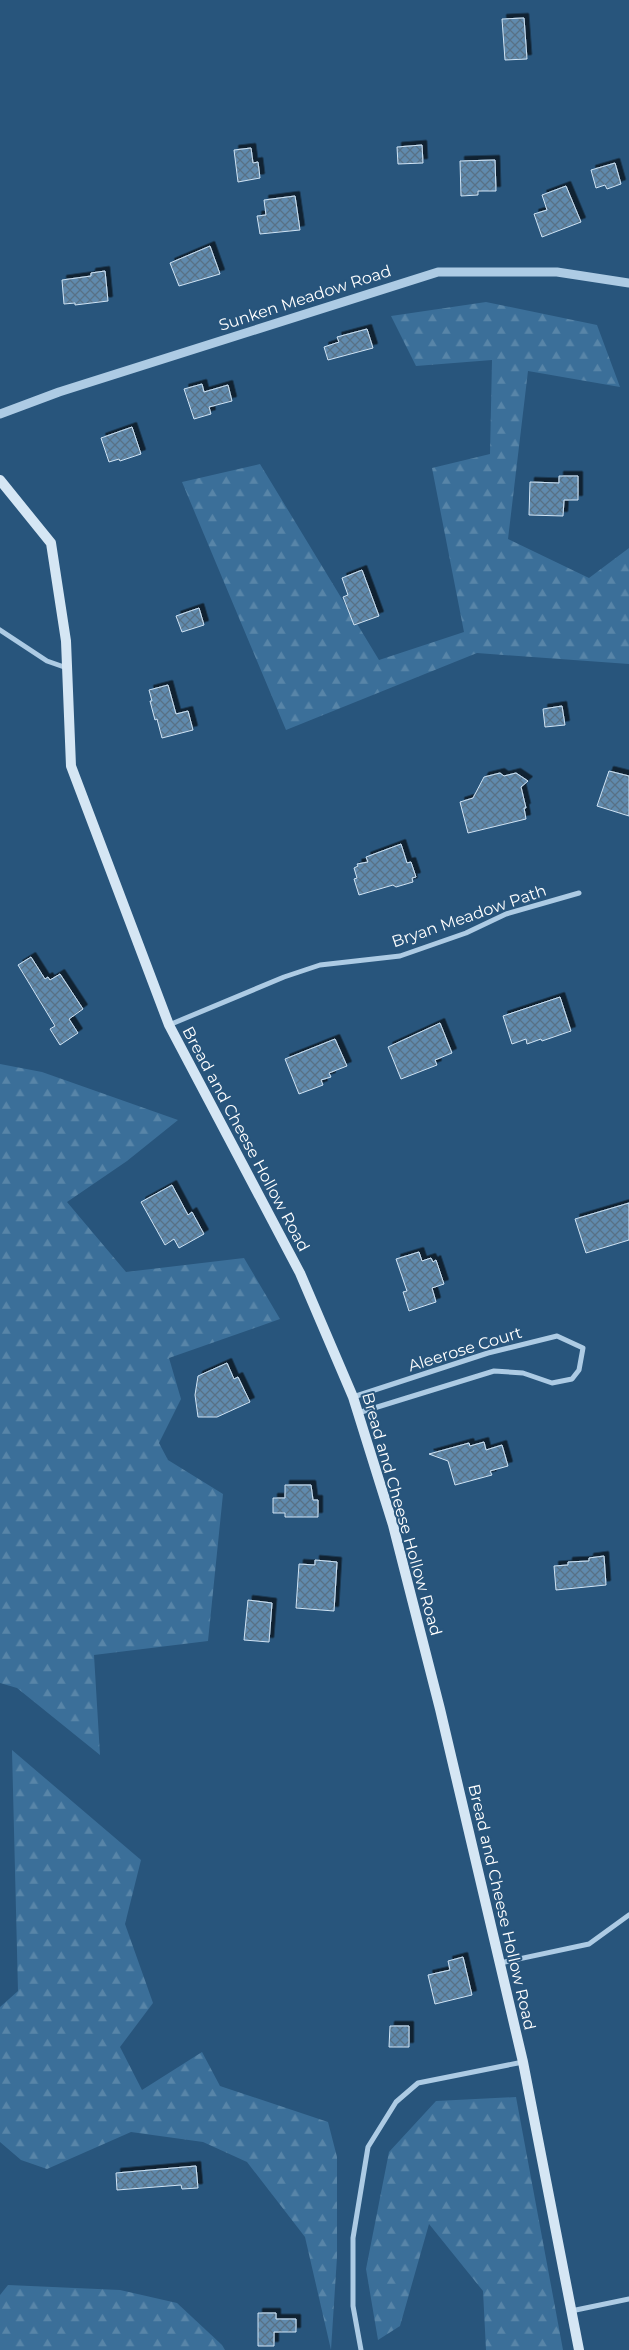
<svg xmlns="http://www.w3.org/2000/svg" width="629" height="2350" font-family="Montserrat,sans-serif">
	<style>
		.forest { fill: url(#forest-firs) }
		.building { fill: url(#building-cross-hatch); stroke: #cfe3f4; filter: url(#shadow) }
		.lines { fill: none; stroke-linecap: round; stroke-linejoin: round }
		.minor { stroke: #adcbe4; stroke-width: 5 }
		.tertiary { stroke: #adcbe4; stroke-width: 9 }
		.secondary { stroke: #d5e6f4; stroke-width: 10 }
		.labels { text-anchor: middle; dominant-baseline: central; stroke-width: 4; stroke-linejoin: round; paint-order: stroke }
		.street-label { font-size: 16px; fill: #fff; stroke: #28557c }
	</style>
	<defs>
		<pattern id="forest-firs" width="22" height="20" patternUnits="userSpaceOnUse" patternTransform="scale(1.25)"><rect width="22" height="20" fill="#3b6f99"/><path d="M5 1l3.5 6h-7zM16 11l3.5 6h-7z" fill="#5885a8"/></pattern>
		<pattern id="building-cross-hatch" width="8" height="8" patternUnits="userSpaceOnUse" patternTransform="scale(1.25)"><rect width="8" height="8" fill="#608aad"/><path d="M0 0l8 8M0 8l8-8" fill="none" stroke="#587186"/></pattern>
		<filter id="shadow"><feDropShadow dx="4.5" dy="-4.5" stdDeviation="0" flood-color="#0009"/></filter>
	</defs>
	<rect width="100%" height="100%" fill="#28557c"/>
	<!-- forest -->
	<g class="forest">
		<polygon points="486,302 597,325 620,387 528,371 508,539 589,578 629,548 629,664 477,653 286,730 182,482 260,464 379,660 464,632 432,468 490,454 492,360 416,366 391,316"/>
		<polygon points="0,1064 42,1072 178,1120 127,1161 67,1202 126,1272 244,1258 280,1319 169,1358 181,1399 159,1443 168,1460 223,1494 208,1641 94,1655 100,1755 17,1688 0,1683"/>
		<polygon points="12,1750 141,1860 125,1924 153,2003 120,2047 142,2090 202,2052 220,2086 328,2122 337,2157 337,2257 331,2350 305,2237 247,2162 203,2142 131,2132 47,2169 21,2160 0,2142 0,2007 18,1991"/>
		<polygon points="516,2097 563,2350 486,2350 483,2291 429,2224 400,2326 378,2340 366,2269 389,2152 436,2101"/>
		<polygon points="8,2285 120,2290 177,2303 222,2345 225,2350 0,2350 0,2295"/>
	</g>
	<!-- building -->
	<g class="building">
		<polygon points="524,18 527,59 505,60 502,19"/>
		<polygon points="422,145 423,163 398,164 397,147"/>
		<polygon points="251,148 253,163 258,162 260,178 238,182 234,150"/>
		<polygon points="495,160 496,191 478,191 478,195 461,196 460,161"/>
		<polygon points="615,163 621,184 607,189 605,185 596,188 591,170"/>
		<polygon points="566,186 581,222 542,237 534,214 547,210 542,195"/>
		<polygon points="295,196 300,230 260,234 257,216 266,215 264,200"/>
		<polygon points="210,246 220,274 179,286 170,263"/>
		<polygon points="105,271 108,301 75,305 75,303 64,304 62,280 91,276 91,273"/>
		<polygon points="367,329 373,348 328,360 324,347 339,342 337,337"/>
		<polygon points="202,384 204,392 228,385 232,401 209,407 211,414 194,419 184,389"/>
		<polygon points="132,427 141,454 120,461 119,459 109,462 101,438"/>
		<polygon points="559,476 578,476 578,500 564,500 563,516 529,515 530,482 559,483"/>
		<polygon points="362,570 379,616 354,625 343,597 348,595 342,578"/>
		<polygon points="199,608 204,625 182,632 176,616"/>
		<polygon points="168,685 176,714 188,711 193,730 162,738 157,719 155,720 150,701 152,701 149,690"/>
		<polygon points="562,706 565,725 545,727 543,709"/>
		<polygon points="609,771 629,776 629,816 597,806"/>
		<polygon points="500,773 504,776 516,773 528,781 521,787 526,808 524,808 526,819 468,833 460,802 473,798 484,777"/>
		<polygon points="401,844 407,863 411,862 416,877 412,878 413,882 396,887 393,885 359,895 354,879 357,878 354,868 358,866 357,864 368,862 366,857"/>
		<polygon points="31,957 45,979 48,977 50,980 60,974 83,1009 69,1019 78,1033 60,1045 50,1029 55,1026 18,965"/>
		<polygon points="560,997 571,1031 542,1041 541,1039 527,1044 526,1039 512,1044 503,1016"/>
		<polygon points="440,1023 452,1053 435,1060 437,1065 401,1079 388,1047"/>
		<polygon points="335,1039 347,1066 329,1073 331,1077 321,1080 323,1085 299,1094 285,1059"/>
		<polygon points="172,1185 188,1215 192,1212 204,1234 179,1248 174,1239 165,1245 141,1202"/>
		<polygon points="629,1203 629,1240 586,1253 575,1219"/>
		<polygon points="419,1252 422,1261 431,1258 433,1262 436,1260 444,1284 432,1288 436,1302 409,1311 403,1292 407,1291 396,1259"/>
		<polygon points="227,1363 234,1379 238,1377 250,1402 217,1417 198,1417 195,1395 198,1376"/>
		<polygon points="484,1442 486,1450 502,1445 508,1466 490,1471 492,1475 455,1485 448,1461 429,1454 469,1443 470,1446"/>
		<polygon points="285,1485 311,1485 313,1500 318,1500 318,1517 285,1517 285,1513 273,1513 273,1498 285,1498"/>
		<polygon points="604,1556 606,1585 556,1590 554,1566 568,1565 568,1562 589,1561 589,1558"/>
		<polygon points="315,1560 337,1562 334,1611 296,1608 299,1564 315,1565"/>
		<polygon points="248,1600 272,1603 269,1642 244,1640"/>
		<polygon points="463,1957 472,1995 435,2004 428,1975 450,1970 448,1961"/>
		<polygon points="390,2026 409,2026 409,2047 389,2047"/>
		<polygon points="196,2166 198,2188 182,2189 181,2185 117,2190 116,2173"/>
		<polygon points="258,2313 276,2313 276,2319 296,2319 296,2332 274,2332 274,2346 258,2346"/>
	</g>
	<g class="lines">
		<!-- minor -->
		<g class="minor">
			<polyline points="0,630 47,661 67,668"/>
			<polyline points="169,1025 284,977 320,965 400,956 466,933 506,914 579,893"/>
			<polyline points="353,1397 488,1353 557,1336 583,1348 579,1370 572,1379 552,1383 523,1373 494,1371 358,1413"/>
			<polyline points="500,1963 589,1944 629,1915"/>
			<polyline points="571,2311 629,2299"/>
			<polyline points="361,2350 353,2306 353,2238 368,2147 396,2102 418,2083 523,2062"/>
		</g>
		<!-- tertiary -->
		<polyline class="tertiary" points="0,414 59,392 438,272 557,272 629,283"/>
		<!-- secondary -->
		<polyline class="secondary" points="0,480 51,543 66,641 71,766 169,1025 300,1273 353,1397 393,1525 440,1709 523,2062 579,2350"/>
	</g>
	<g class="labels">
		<!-- street labels -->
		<g class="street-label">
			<text transform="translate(305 298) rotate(-18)">Sunken Meadow Road</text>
			<text transform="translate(469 916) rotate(-19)">Bryan Meadow Path</text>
			<text transform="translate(246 1139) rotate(62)">Bread and Cheese Hollow Road</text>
			<text transform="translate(465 1349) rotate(-17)">Aleerose Court</text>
			<text transform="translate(402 1514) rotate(74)">Bread and Cheese Hollow Road</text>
			<text transform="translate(502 1907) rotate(77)">Bread and Cheese Hollow Road</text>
		</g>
	</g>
</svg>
